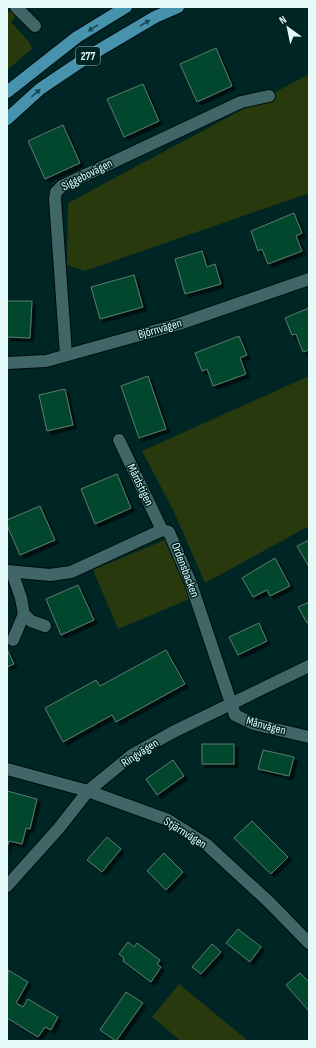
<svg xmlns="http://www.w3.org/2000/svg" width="316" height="1048" font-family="'Sofia Sans Condensed',sans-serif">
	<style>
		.green { fill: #27390d }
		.building { fill: #06462f; stroke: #5c7b6b; filter: url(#shadow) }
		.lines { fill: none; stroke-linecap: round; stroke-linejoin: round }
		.minor-casing { stroke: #000c0c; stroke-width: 14 }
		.major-casing { stroke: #000c0c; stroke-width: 14 }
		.minor { stroke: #406667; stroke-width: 12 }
		.major { stroke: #4792ad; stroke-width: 12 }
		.oneway { fill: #194b55 }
		.labels { text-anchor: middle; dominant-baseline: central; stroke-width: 3; stroke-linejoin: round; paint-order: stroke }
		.shield { fill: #002525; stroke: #a0b9b9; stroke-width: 1 }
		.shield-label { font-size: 11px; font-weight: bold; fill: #e5f9f9 }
		.street-label { font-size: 12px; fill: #e5f9f9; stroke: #002525 }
	</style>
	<defs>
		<filter id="shadow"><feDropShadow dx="3.5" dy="3.5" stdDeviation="0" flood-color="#0009"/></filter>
	</defs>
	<rect width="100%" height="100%" fill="#002525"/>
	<!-- green -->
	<g class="green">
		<polygon points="12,9 17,15 11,22 30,43 32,49 7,70 7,14"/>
		<polygon points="309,74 309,193 85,271 67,265 68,203"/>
		<polygon points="309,376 309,526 205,583 174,512 142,451"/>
		<polygon points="167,539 192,598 118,629 93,570"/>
		<polygon points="179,984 246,1039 244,1041 181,1041 152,1017"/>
	</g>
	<!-- building -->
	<g class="building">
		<polygon points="216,48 232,86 197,102 180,64"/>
		<polygon points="143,84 159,121 124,137 107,99"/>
		<polygon points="63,125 80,163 45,179 28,141"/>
		<polygon points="294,213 302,233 296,236 302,251 268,264 262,249 258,251 251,231"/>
		<polygon points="202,251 207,267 215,264 221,284 185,294 175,259"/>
		<polygon points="134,275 143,307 100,319 91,287"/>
		<polygon points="7,301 32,301 30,338 7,337"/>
		<polygon points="309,308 309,350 303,352 296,334 292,335 285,318"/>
		<polygon points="239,336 247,355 240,358 246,374 213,386 207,369 202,371 195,353"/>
		<polygon points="148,376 166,429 139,438 121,386"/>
		<polygon points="65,389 73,425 47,431 39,395"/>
		<polygon points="117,474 131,508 95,524 81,489"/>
		<polygon points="40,506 55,540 20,555 7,525 7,520"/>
		<polygon points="309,540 309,567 297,546"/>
		<polygon points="275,558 290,586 270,596 267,590 253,597 242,578"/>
		<polygon points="78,585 94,620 61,635 46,599"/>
		<polygon points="309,602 309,622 307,623 298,607"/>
		<polygon points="259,623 267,641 238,655 229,637"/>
		<polygon points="7,649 14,664 7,667"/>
		<polygon points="166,650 185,684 116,722 112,715 63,742 45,708 96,680 100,686"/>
		<rect x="202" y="744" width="32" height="20"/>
		<polygon points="263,750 294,757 289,776 258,769"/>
		<polygon points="173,760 184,776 157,795 146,779"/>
		<polygon points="7,791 37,799 30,829 26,828 22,844 9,841 7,848"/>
		<polygon points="252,821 288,857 271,874 234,838"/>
		<polygon points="107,837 121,849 102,872 87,860"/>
		<polygon points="164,853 183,872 166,890 147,871"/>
		<polygon points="238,929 261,947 250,962 226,943"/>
		<polygon points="128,942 134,947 137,943 160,960 157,964 161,967 151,982 123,961 124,958 119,954"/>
		<polygon points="212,944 221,952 201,974 192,967"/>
		<polygon points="8,970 28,982 16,1003 23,1007 28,999 58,1017 51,1030 45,1027 38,1037 7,1018"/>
		<polygon points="300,973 309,982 309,1011 286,985"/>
		<polygon points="126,992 143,1003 116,1041 100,1030"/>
	</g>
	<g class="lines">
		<defs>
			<g id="minor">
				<polyline points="16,7 35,26"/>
				<polyline points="66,355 55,199 56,192 62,186 241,102 269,96"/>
				<polyline points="7,363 46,361 179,324 309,279"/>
				<polyline points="119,440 162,530"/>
				<polyline points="7,571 50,575 71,572 162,530 169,532 190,581 235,715 254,724 309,737"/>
				<polyline points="12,572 21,598 24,614 13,640"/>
				<polyline points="24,614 31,621 45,626"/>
				<polyline points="7,769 88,791 168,820 206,844 269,902 309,943"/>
				<polyline points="7,886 59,828 88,791 132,755 173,732 309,666"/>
			</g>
			<g id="major">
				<polyline points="7,92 77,37 126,7"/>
				<polyline points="7,119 40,89 89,56 155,17 178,7"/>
			</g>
		</defs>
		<!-- minor casing -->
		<use href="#minor" class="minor-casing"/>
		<!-- major casing -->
		<use href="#major" class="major-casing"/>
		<!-- minor -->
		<use href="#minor" class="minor"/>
		<!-- major -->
		<use href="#major" class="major"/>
	</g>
	<!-- one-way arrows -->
	<defs><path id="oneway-solid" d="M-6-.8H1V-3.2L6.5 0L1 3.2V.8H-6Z"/></defs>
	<g class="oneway">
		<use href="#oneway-solid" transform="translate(145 23) rotate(-30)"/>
		<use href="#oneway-solid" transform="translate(93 28) rotate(148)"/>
		<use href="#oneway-solid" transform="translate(36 93) rotate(-41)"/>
	</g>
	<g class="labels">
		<!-- shield labels -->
		<rect class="shield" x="76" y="47" width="24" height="18" rx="3"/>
		<g class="shield-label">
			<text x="88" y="56">277</text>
		</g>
		<!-- street labels -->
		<g class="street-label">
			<text transform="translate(87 175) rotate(-27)">Siggebovägen</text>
			<text transform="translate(160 329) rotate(-16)">Björnvägen</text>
			<text transform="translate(140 485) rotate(64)">Mårdstigen</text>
			<text transform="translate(185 570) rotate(69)">Ordensbacken</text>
			<text transform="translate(266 726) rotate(15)">Månvägen</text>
			<text transform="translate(140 753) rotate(-33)">Ringvägen</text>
			<text transform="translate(185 833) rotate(32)">Stjärnvägen</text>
		</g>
	</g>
	<!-- border -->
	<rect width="316" height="1048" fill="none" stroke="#e5f9f9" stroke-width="16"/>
	<!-- north arrow -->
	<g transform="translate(288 28) rotate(327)" stroke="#002525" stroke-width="3" paint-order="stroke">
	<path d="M0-3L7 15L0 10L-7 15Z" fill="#e5f9f9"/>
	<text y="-6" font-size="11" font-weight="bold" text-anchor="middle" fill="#e5f9f9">N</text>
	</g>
</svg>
